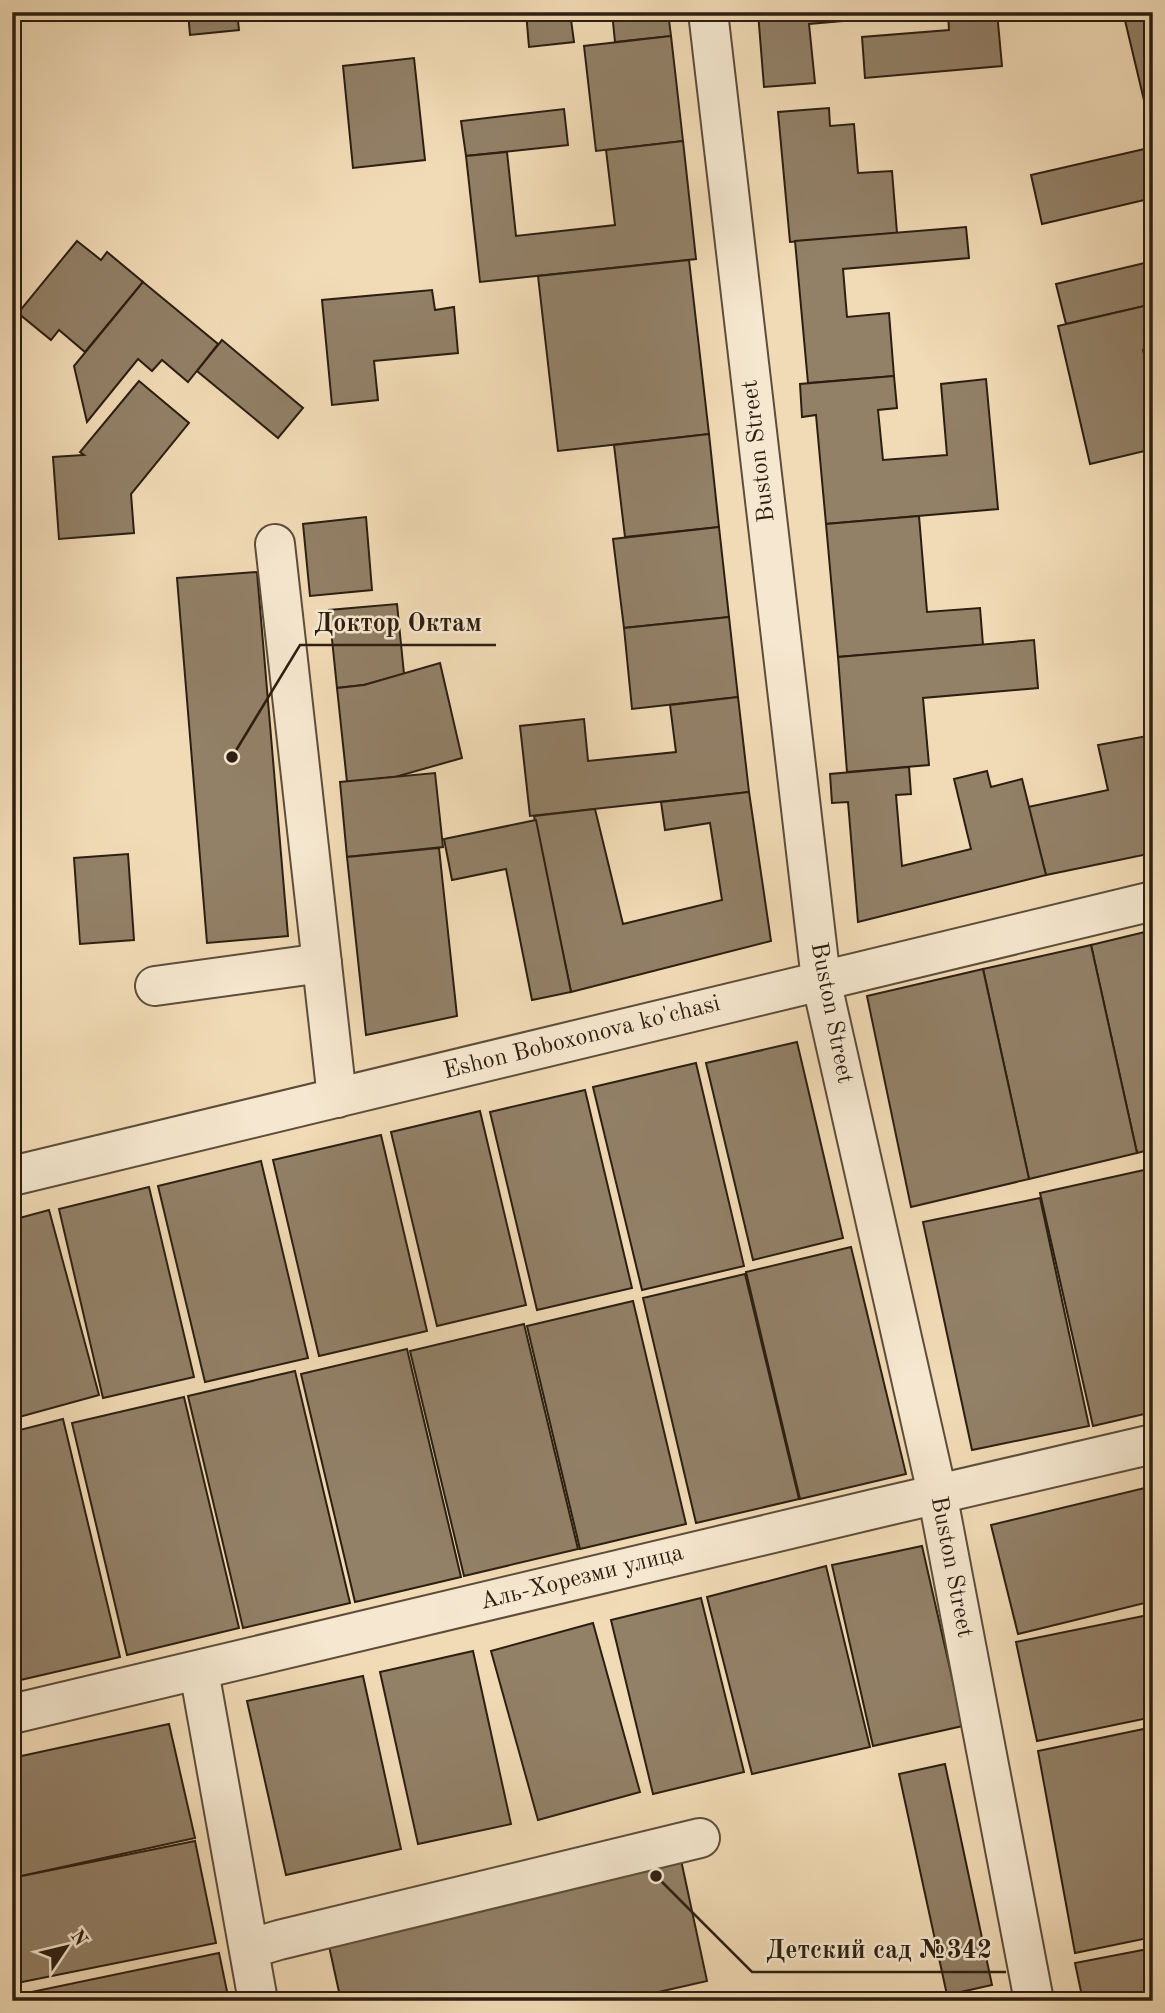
<svg xmlns="http://www.w3.org/2000/svg" width="1165" height="2013" font-family="'Old Standard TT',serif">
	<style>
		.building { fill: #928067; stroke: #2c1e11; stroke-width: 2 }
		.lines { fill: none; stroke-linecap: round; stroke-linejoin: round }
		.minor-casing { stroke: #5d4d3a; stroke-width: 42 }
		.minor { stroke: #f6e8d0; stroke-width: 38 }
		.labels { text-anchor: middle; dominant-baseline: central; stroke-width: 5; stroke-linejoin: round; paint-order: stroke }
		.street-label { font-size: 24px; fill: #2c1e11; stroke: #f6e8d0 }
		.leader { fill: none; stroke: #2c1e11; stroke-width: 2.5 }
		.callout-dot { fill: #2c1e11; stroke: #f6e8d0; stroke-width: 2.5 }
		.callout-label { font-size: 26px; text-anchor: middle; font-weight: bold; fill: #2c1e11; stroke: #f6e8d0; stroke-width: 5; stroke-linejoin: round; paint-order: stroke }
	</style>
	<rect width="100%" height="100%" fill="#f1dbb6"/>
	<filter id="stains"><feTurbulence type="fractalNoise" baseFrequency=".00286" numOctaves="4"/><feColorMatrix values="0 0 0 0 .2 0 0 0 0 .09 0 0 0 0 .02 0 0 0 .5 -.17"/></filter>
	<radialGradient id="worn" r=".72"><stop offset=".6" stop-color="#630" stop-opacity="0"/><stop offset="1" stop-color="#630" stop-opacity=".3"/></radialGradient>
	<!-- building -->
	<g class="building">
		<polygon points="188,12 237,12 239,30 190,35"/>
		<polygon points="526,12 570,12 574,42 529,47"/>
		<polygon points="612,12 668,12 671,36 615,42"/>
		<polygon points="758,12 946,12 809,24 815,83 764,87"/>
		<polygon points="948,12 997,12 1002,66 865,78 862,37 949,30"/>
		<polygon points="1123,12 1153,12 1153,138"/>
		<polygon points="671,36 683,141 596,151 584,46"/>
		<polygon points="414,58 425,160 353,168 343,66"/>
		<polygon points="829,108 830,126 854,124 858,173 892,171 897,233 790,242 778,112"/>
		<polygon points="564,109 568,145 466,156 461,121"/>
		<polygon points="683,141 696,259 480,282 466,156 507,152 516,236 615,225 606,150"/>
		<polygon points="1153,147 1153,198 1042,224 1031,175"/>
		<polygon points="966,227 969,258 843,269 847,317 889,313 894,376 808,383 795,241"/>
		<polygon points="77,241 101,260 107,252 143,282 85,352 59,330 51,340 18,313"/>
		<polygon points="689,260 709,434 558,451 538,276"/>
		<polygon points="1153,261 1153,304 1066,324 1056,284"/>
		<polygon points="143,282 218,344 188,382 162,360 152,371 138,359 87,422 74,366"/>
		<polygon points="432,290 435,310 454,307 458,353 374,361 378,400 332,405 322,300"/>
		<polygon points="1153,304 1153,348 1143,350 1153,390 1153,449 1090,464 1058,326"/>
		<polygon points="222,340 303,408 278,438 197,371"/>
		<polygon points="894,376 897,408 878,410 883,460 947,455 941,384 986,379 998,509 826,524 816,415 802,417 800,384"/>
		<polygon points="139,381 189,423 131,494 134,533 59,539 53,457 84,455 80,452"/>
		<polygon points="709,434 719,527 625,537 614,445"/>
		<polygon points="919,516 927,612 980,608 983,645 838,657 826,524"/>
		<polygon points="366,517 372,590 310,596 303,524"/>
		<polygon points="719,527 729,617 624,628 613,539"/>
		<polygon points="257,572 288,936 207,943 177,578"/>
		<polygon points="397,604 404,674 364,685 337,688 329,610"/>
		<polygon points="729,617 738,697 632,709 624,628"/>
		<polygon points="1034,640 1038,688 923,698 929,765 847,772 838,657"/>
		<polygon points="440,663 462,758 395,777 347,782 337,688 364,685"/>
		<polygon points="738,697 749,792 530,816 520,726 584,719 588,761 676,752 670,705"/>
		<polygon points="1153,735 1153,853 1046,875 1028,807 1108,790 1098,745"/>
		<polygon points="909,767 911,794 896,795 902,866 971,849 954,779 987,771 991,787 1022,779 1046,875 858,922 848,802 832,803 830,774"/>
		<polygon points="435,773 443,847 347,857 340,782"/>
		<polygon points="749,792 771,941 571,992 534,816 595,809 623,924 722,900 710,823 665,830 661,802"/>
		<polygon points="536,820 571,992 532,1000 506,869 452,880 444,839"/>
		<polygon points="439,848 457,1016 366,1035 347,857"/>
		<polygon points="128,854 134,940 80,944 74,858"/>
		<polygon points="1153,930 1153,1149 1137,1153 1091,945"/>
		<polygon points="1091,945 1137,1153 1029,1179 983,969"/>
		<polygon points="983,969 1029,1179 911,1207 867,996"/>
		<polygon points="797,1042 843,1238 753,1260 706,1063"/>
		<polygon points="696,1063 744,1266 642,1290 593,1087"/>
		<polygon points="585,1090 632,1288 537,1310 490,1112"/>
		<polygon points="480,1111 526,1305 437,1326 391,1132"/>
		<polygon points="381,1135 427,1331 319,1356 273,1160"/>
		<polygon points="261,1161 308,1358 205,1382 158,1186"/>
		<polygon points="1153,1168 1153,1412 1093,1426 1040,1193"/>
		<polygon points="149,1187 194,1377 103,1398 59,1209"/>
		<polygon points="1040,1198 1089,1426 972,1450 923,1222"/>
		<polygon points="49,1210 99,1395 12,1419 12,1220"/>
		<polygon points="851,1247 906,1474 800,1499 746,1272"/>
		<polygon points="745,1274 799,1499 696,1523 643,1298"/>
		<polygon points="633,1301 686,1524 580,1549 527,1326"/>
		<polygon points="524,1324 578,1549 464,1576 410,1351"/>
		<polygon points="407,1349 461,1577 355,1602 301,1374"/>
		<polygon points="295,1371 350,1603 243,1628 188,1396"/>
		<polygon points="184,1397 239,1628 127,1655 72,1423"/>
		<polygon points="63,1419 120,1657 12,1682 12,1432"/>
		<polygon points="1153,1486 1153,1601 1018,1634 991,1525"/>
		<polygon points="922,1546 963,1726 873,1746 832,1565"/>
		<polygon points="826,1566 870,1747 752,1774 707,1597"/>
		<polygon points="701,1598 744,1772 653,1794 611,1620"/>
		<polygon points="1153,1614 1153,1717 1037,1741 1016,1642"/>
		<polygon points="593,1623 640,1792 538,1820 491,1651"/>
		<polygon points="473,1651 511,1824 418,1844 380,1672"/>
		<polygon points="363,1676 401,1849 286,1875 247,1701"/>
		<polygon points="169,1724 195,1838 12,1878 12,1758"/>
		<polygon points="1153,1727 1153,1937 1075,1953 1038,1751"/>
		<polygon points="945,1764 992,1985 947,1995 899,1774"/>
		<polygon points="195,1841 216,1943 12,1984 12,1878"/>
		<polygon points="681,1860 707,1981 619,2001 341,2001 327,1937"/>
		<polygon points="1153,1948 1153,2001 1083,2001 1075,1963"/>
		<polygon points="219,1953 229,2001 12,2001 12,1996"/>
	</g>
	<g class="lines">
		<defs>
			<g id="minor">
				<polyline points="708,12 821,980 937,1493 1034,2001"/>
				<polyline points="275,544 337,1098"/>
				<polyline points="155,986 322,963"/>
				<polyline points="12,1176 1153,901"/>
				<polyline points="199,1671 258,2001"/>
				<path d="M12 1714C393 1626 772 1531 1153 1444"/>
				<polyline points="249,1949 279,1940 700,1838"/>
			</g>
		</defs>
		<!-- minor casing -->
		<use href="#minor" class="minor-casing"/>
		<!-- minor -->
		<use href="#minor" class="minor"/>
	</g>
	<g class="labels">
		<!-- street labels -->
		<g class="street-label">
			<text transform="translate(759 451) rotate(-97)">Buston Street</text>
			<text transform="translate(831 1013) rotate(79)">Buston Street</text>
			<text transform="translate(582 1038) rotate(-14)">Eshon Boboxonova ko'chasi</text>
			<text transform="translate(951 1567) rotate(79)">Buston Street</text>
			<text transform="translate(582 1578) rotate(-14)">Аль-Хорезми улица</text>
		</g>
	</g>
	<!-- callouts -->
	<path class="leader" d="M232 757L300 645H496M656 1876L752 1972H1006"/>
	<g class="callout-dot">
		<circle cx="232" cy="757" r="7"/>
		<circle cx="656" cy="1876" r="7"/>
	</g>
	<g class="callout-label">
		<text x="398" y="631">Доктор Октам</text>
		<text x="879" y="1958">Детский сад №342</text>
	</g>
	<!-- margin -->
	<rect width="1165" height="2013" fill="none" stroke="#f1dbb6" stroke-width="42"/>
	<rect x="14" y="14" width="1137" height="1985" fill="none" stroke="#2c1e11" stroke-width="3.5"/>
	<rect x="21" y="21" width="1123" height="1971" fill="none" stroke="#2c1e11" stroke-width="2"/>
	<!-- north arrow -->
	<g transform="translate(66 1947) rotate(55)" stroke="#f6e8d0" stroke-width="5" paint-order="stroke">
	<path d="M0-5L12 26L0 18L-12 26Z" fill="#2c1e11"/>
	<text y="-10" font-size="19" font-weight="bold" text-anchor="middle" fill="#2c1e11">N</text>
	</g>
	<rect width="100%" height="100%" filter="url(#stains)"/>
	<rect width="100%" height="100%" fill="url(#worn)"/>
</svg>
